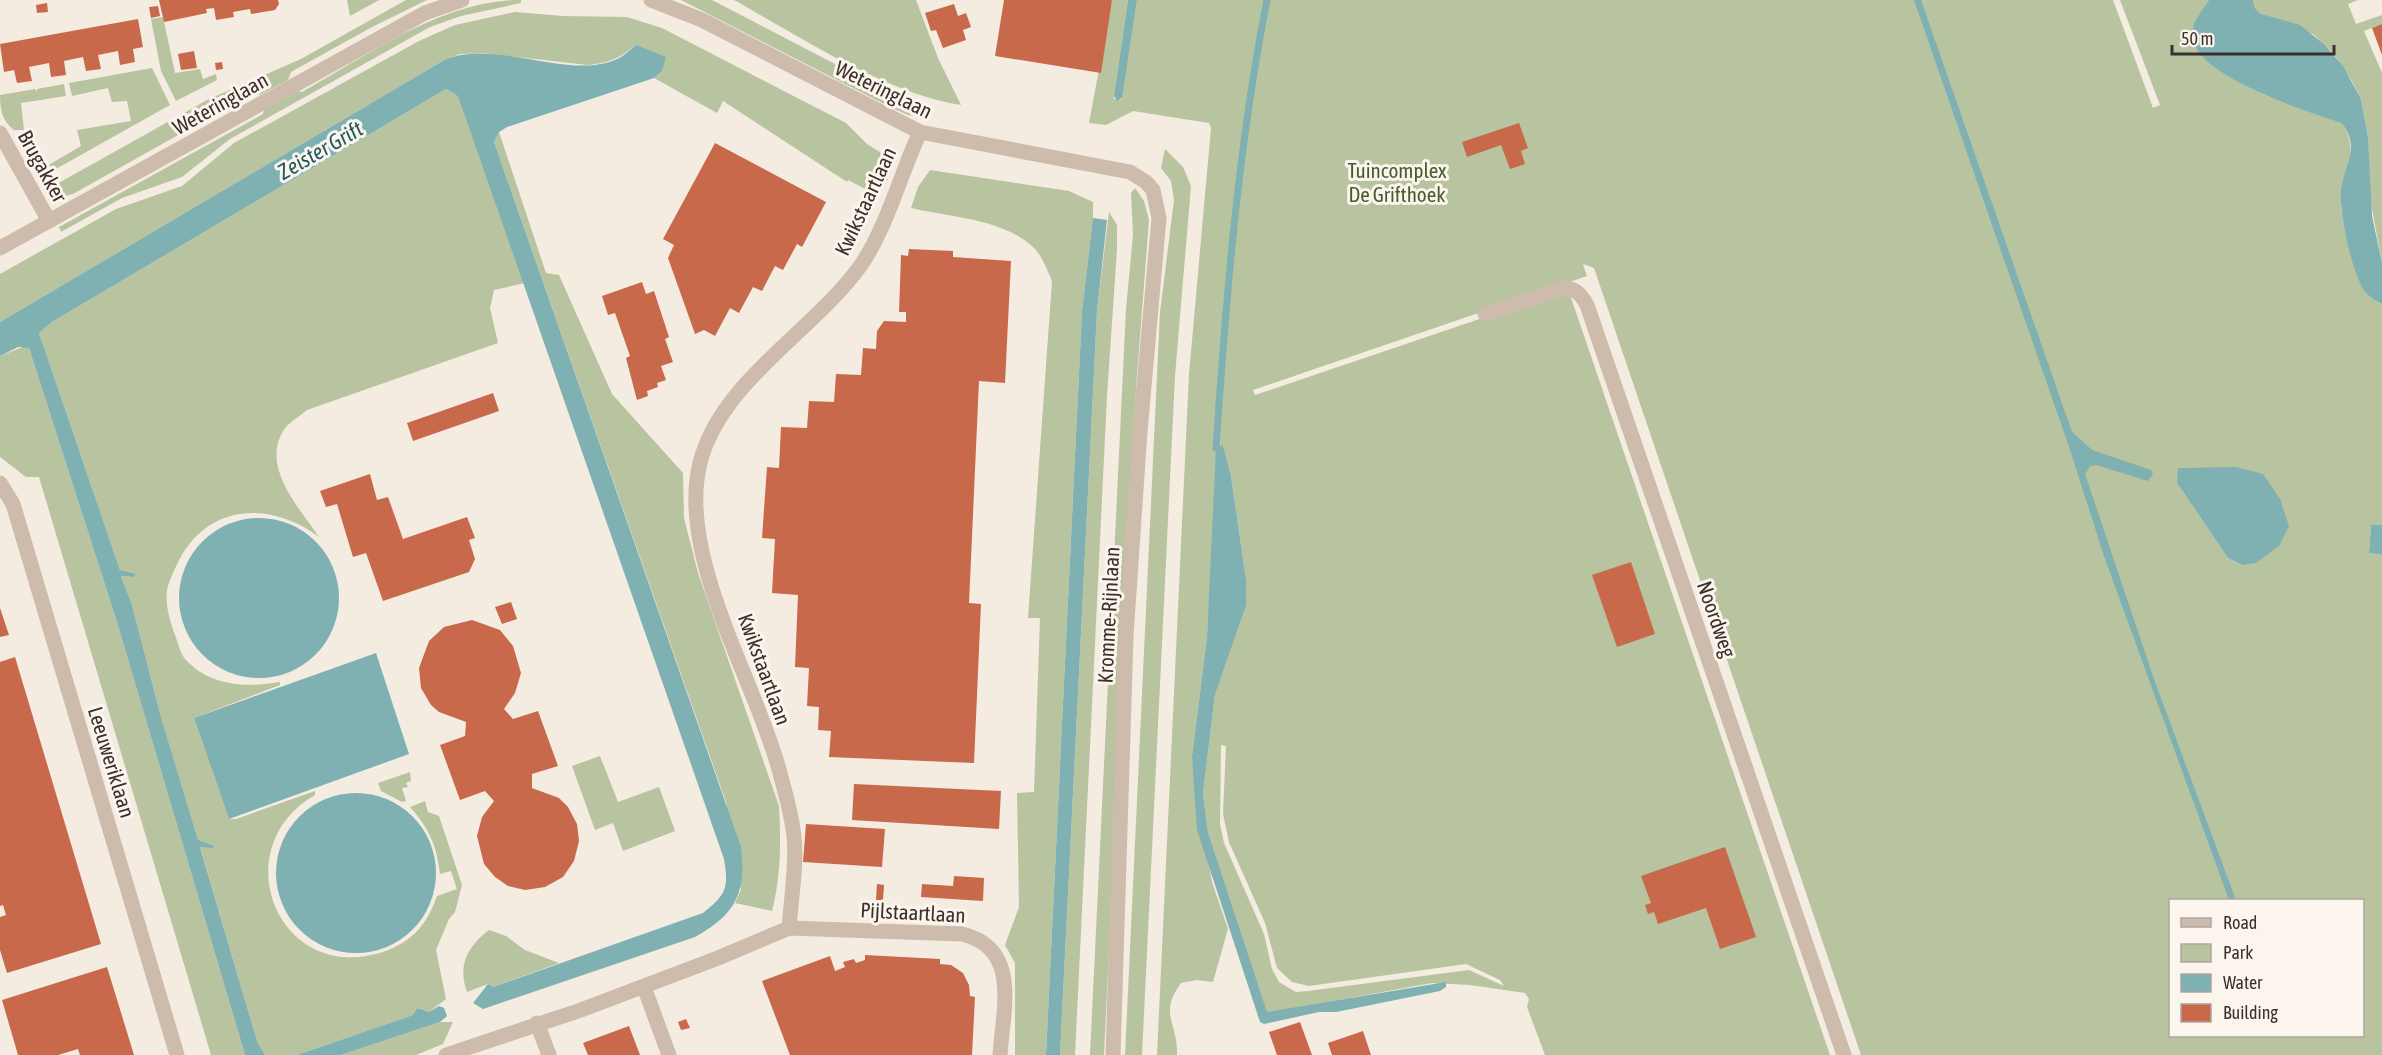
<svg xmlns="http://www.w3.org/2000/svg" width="2382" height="1055" font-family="'Asap Condensed',sans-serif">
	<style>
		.green { fill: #b8c4a0; fill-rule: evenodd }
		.water { fill: #7fb0b2 }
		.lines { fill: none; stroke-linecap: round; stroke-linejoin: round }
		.stream { stroke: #7fb0b2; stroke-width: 7 }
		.building { fill: #c8694b }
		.minor { stroke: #cdbbac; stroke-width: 15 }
		.tertiary { stroke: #cdbbac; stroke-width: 15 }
		.labels { text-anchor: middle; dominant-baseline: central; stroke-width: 6; stroke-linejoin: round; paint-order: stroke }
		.street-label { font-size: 21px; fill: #3b302b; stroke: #fbf5ee }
		.park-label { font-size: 21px; fill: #4a5a2e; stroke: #fbf5ee }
		.water-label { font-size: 22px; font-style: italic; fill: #1f5a5e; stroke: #fbf5ee }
	</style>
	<rect width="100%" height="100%" fill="#f4ebe1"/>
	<!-- green -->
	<g class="green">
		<polygon points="347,0 379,0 350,16"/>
		<polygon points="406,0 427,0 372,27 291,72 288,80 260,95 253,93 73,194 61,197 46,192 46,190 209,99 301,59"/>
		<path d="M521 0V3L461 16 430 27 230 139 182 177 122 198 61 232 59 227 263 114 265 107 293 90 302 92C369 55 442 0 521 0Z"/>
		<polygon points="681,0 712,0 881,88 920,105 921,117 908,115 890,107"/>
		<path d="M734 0H916L938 58 961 105C889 95 798 36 734 0Z"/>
		<path d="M1112 0H1128L1114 96V99L1121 100 1137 0H2113L2153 108 2160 105 2120 0H2209L2198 17 2195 46C2234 91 2288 103 2341 123 2361 146 2342 174 2341 203 2340 214 2354 272 2359 281 2364 290 2373 298 2382 304V525H2371L2369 553 2382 555V1055H1861L1594 268 1583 264 1587 276 1253 390 1255 395 1568 289 1830 1055H1545L1527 1007 1529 999 1525 993 1470 985 1432 983 1267 1013 1208 832 1203 793 1215 695 1246 606V579L1231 476 1223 445 1212 555 1207 637 1192 756 1212 882 1228 929 1213 982 1197 980 1181 983C1158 1015 1178 1021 1177 1055H1157L1189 374 1211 128 1209 123 1133 111 1106 125 1089 123ZM2177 483 2242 565 2228 558ZM1221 745 1226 746 1223 814 1229 842 1265 923 1277 968 1292 982 1309 986 1466 964 1500 980 1504 986 1469 970 1308 991 1296 992 1279 982 1272 969 1264 934 1224 843 1220 824ZM2170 900H2362V1036H2170Z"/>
		<polygon points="2253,0 2358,0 2348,4 2356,24 2382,15 2382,24 2364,31 2382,73 2382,263 2369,193 2368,138 2361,99 2352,81 2334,54 2313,34 2261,14 2255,8"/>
		<path d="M515 12 563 16 627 17 662 28 846 123 867 144 891 159 893 163 887 181 880 190 869 191 848 180 847 182 723 101 717 113 654 78 662 71 636 45C620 58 609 63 588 65L482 53 460 54 446 59 0 322V274L116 209 182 186 234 143 419 41 455 25Z"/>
		<polygon points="163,17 175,73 200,69 203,79 216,74 217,80 176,101 161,71 151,19"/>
		<polygon points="152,68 170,105 38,179 26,156 31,145 47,166 81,146 77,130 131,121 127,101 112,102 108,88 72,96 69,83"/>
		<path d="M64 84 66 96 21 103 24 130H14C2 121 0 109 0 95L35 89 37 92V89Z"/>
		<path d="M446 89 459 96 525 283 494 290 490 308 498 343 307 410C300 416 290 422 285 428 259 466 299 507 319 537 271 501 209 503 179 560 175 569 169 580 167 590 165 605 170 621 175 635 178 642 180 654 186 660 210 686 246 688 280 682V685L194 718 229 819H236L315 791V795C223 848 278 986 383 952 412 942 427 925 437 896L457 889 451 871 440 874C437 846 429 828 410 807L425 801 428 812 439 816 462 885 455 912 449 919 436 950 446 999 429 1012 417 1008 413 1015 297 1055H265L257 1041 200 846H214L198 841 161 717 132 605 121 576 134 577 120 570 39 333 52 322Z"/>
		<path d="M499 132 546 273 559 275 612 394 683 473 684 518 698 573 779 806C781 841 781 877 772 911L735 903 741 890 726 802 494 142Z"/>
		<polygon points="1165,149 1183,167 1191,186 1175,376 1142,1055 1125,1055 1160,312 1174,200 1171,181 1161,168"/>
		<path d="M930 170 1069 191 1093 202V218L1082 311 1046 1055H1015V963L1005 945 1019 907 1017 793 1034 792 1040 618H1028L1052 281C1047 270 1043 257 1034 248 1005 219 949 217 911 208L918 187Z"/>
		<polygon points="1135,188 1144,201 1149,220 1136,389 1104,1055 1090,1055 1126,309 1133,235 1131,193"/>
		<polygon points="1109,212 1117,225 1117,249 1107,396 1075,1055 1060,1055 1097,311"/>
		<polygon points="25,346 29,348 117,622 245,1055 211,1055 39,477 26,477 0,457 0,356"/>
		<polygon points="600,756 618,802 659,787 675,831 623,851 613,823 595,830 572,766"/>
		<polygon points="410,772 411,781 406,783 408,787 402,788 406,801 402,802 381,791 378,783"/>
		<path d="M489 930 506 936 525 950 559 963 493 987 488 984 467 992C457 965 468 946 489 930Z"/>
		<polygon points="440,1022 453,1022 443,1044 416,1055 341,1055"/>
	</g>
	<!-- water -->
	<g class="water">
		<polygon points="1128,0 1137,0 1122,98 1117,101 1114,96"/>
		<polygon points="1914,0 1921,0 2072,432 2092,450 2151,470 2153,474 2148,481 2096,465 2090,466 2085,474 2155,682 2236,900 2229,900 2105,559 2069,447"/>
		<path d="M2209 0H2253L2255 8 2261 14 2300 25 2324 44 2343 66 2361 99 2368 138 2372 216 2382 263V304C2375 300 2368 296 2364 290 2352 274 2339 212 2341 192 2343 166 2362 146 2341 123 2308 111 2190 76 2192 33 2193 21 2203 9 2209 0Z"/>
		<path d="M636 45 666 57 662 71 654 78 507 127 499 132 494 142 741 847C747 893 735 915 695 937L483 1009 473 1003 488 984 493 987 703 913C726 895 729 888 724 859L458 96 446 89 52 322 39 333 120 570 135 574 134 577 121 576 132 605 161 717 198 840 214 846 213 848 200 847 257 1041 265 1055H245L117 622 29 348 18 347 0 356V322L446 59C498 39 570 81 617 59 624 56 630 50 636 45Z"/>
		<polygon points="1093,218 1107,220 1097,311 1060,1055 1046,1055 1082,311"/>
		<polygon points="1223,445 1231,476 1246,579 1246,606 1215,695 1203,793 1208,832 1267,1012 1446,982 1446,987 1440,991 1336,1012 1319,1012 1264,1024 1260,1022 1197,830 1192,756 1207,637 1216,448"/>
		<polygon points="2236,467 2263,474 2280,499 2289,526 2279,546 2256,563 2242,565 2228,558 2177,483 2178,468"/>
		<circle cx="259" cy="598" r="80"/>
		<polygon points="2371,525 2382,525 2382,555 2369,553"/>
		<polygon points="376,653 409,754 229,819 194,718"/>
		<circle cx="356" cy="873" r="80"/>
		<polygon points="439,1006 444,1008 447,1016 440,1022 341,1055 297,1055 413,1015 417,1008 429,1012"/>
	</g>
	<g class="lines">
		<!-- stream -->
		<path class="stream" d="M1216 448C1226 298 1238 147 1267 0"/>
	</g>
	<!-- building -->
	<g class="building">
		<polygon points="159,0 278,0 279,4 275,10 251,14 250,9 233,12 234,17 216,20 214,8 206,9 207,13 164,22"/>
		<polygon points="1004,0 1112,0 1101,73 995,56"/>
		<polygon points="47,3 48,12 37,13 36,5"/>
		<polygon points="954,4 958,16 966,13 971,27 963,30 966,40 943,48 936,30 931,31 925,13"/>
		<polygon points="158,6 160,16 151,18 149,7"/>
		<polygon points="138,19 143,47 133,49 135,62 120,65 118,51 98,55 101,69 86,71 83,57 64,61 66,75 51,77 49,63 29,67 32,81 17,83 14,70 4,72 0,44"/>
		<polygon points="2382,24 2382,55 2372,28"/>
		<polygon points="194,51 197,68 181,70 178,54"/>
		<polygon points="222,62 223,69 216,70 215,63"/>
		<polygon points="1519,123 1528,148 1521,151 1525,164 1510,169 1501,145 1467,157 1462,142"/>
		<polygon points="715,143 826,202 802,247 797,244 783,270 775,266 762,291 753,287 739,313 730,308 715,336 704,330 695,334 668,258 674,245 663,239"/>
		<polygon points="909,249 953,251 953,257 1011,261 1005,383 979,381 969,603 981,604 974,763 829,757 831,731 818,730 819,707 807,706 809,668 795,667 798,595 772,593 775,539 762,538 767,467 779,468 781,427 807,428 809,401 834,402 836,374 861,375 863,348 876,349 877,331 884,321 906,322 906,312 899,312 901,255 908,256"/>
		<polygon points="642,282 646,294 654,291 669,337 665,339 673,362 661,366 666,380 657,383 658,387 647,391 648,396 637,400 626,358 630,356 615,313 608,315 602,296"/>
		<polygon points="493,393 499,411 413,441 407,423"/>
		<polygon points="370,474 377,500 388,497 403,539 467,517 475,538 469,540 475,559 469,572 383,601 366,553 353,557 337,504 326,507 320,491"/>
		<polygon points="1631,562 1655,634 1617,647 1592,575"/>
		<polygon points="511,602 517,619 502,624 495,607"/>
		<polygon points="0,608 9,635 0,637"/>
		<polygon points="472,620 500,630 513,646 521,673 515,693 504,709 513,719 538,711 558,766 532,774 532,788 559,798 568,807 577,824 579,841 574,861 563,877 545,887 525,890 508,886 495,877 484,864 477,836 482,817 494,801 485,791 460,800 440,745 465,736 466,722 439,712 431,705 421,688 419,668 429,641 444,627"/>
		<polygon points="15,657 101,944 7,973 0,950 0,917 6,915 3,905 0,906 0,662"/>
		<polygon points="854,784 1001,791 999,829 852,820"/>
		<polygon points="806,824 885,829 882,867 803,862"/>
		<polygon points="1725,847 1756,937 1720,949 1706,908 1658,924 1654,912 1648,914 1645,905 1651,903 1641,876"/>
		<polygon points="954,876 984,878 983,901 921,897 922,884 953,886"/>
		<polygon points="877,884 884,885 883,900 876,900"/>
		<polygon points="865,955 940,959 940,964 951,965 963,973 969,985 970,996 975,997 972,1055 790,1055 762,981 830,956 835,971 845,967 843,962 854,959 856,963 865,960"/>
		<polygon points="107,967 134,1055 80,1055 78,1049 58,1055 18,1055 2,1000"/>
		<polygon points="686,1019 690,1028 681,1030 678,1022"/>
		<polygon points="1300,1022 1312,1055 1277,1055 1269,1032"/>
		<polygon points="629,1026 640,1055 588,1055 583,1043"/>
		<polygon points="1363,1031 1371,1055 1332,1055 1328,1043"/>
	</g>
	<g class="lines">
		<!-- minor -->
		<g class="minor">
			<polyline points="0,133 49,221"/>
			<path d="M1485 314 1563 288C1575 288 1581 294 1587 305L1844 1055"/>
			<polyline points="0,483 13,504 177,1055"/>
			<path d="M789 928C791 898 797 866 794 837 792 814 784 788 778 766 753 677 677 554 700 463 720 382 814 331 861 265 886 229 901 173 920 132"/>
			<polyline points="644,987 669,1055"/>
			<polyline points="537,1023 549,1055"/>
			<path d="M446 1055 581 1010 718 958 789 928 962 934C1021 948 1003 1009 1000 1055"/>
		</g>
		<!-- tertiary -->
		<g class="tertiary">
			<polyline points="651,0 702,20 920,132 1130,172 1146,182 1153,190 1159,218 1140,431 1126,636 1113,1055"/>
			<polyline points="0,248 425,13 462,0"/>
		</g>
	</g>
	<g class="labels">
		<!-- street labels -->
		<g class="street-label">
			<text transform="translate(884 89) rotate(26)">Weteringlaan</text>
			<text transform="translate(220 103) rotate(-29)">Weteringlaan</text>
			<text transform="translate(43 166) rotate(61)">Brugakker</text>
			<text transform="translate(865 201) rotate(-65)">Kwikstaartlaan</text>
			<text transform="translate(1108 615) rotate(-87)">Kromme-Rijnlaan</text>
			<text transform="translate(1717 619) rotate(71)">Noordweg</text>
			<text transform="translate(765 669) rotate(70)">Kwikstaartlaan</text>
			<text transform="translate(112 762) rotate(73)">Leeuweriklaan</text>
			<text transform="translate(913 912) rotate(3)">Pijlstaartlaan</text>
		</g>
		<!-- park labels -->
		<g class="park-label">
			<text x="1397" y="170">Tuincomplex<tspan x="1397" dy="24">De Grifthoek</tspan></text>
		</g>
		<!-- water labels -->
		<g class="water-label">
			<text transform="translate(320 150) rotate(-30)">Zeister Grift</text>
		</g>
	</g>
	<!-- legend -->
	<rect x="2169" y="899" width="195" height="138" fill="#fbf5ee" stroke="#aea6a0" stroke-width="1.5"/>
	<rect x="2181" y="918" width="30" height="9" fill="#cdbbac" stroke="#aea6a0" stroke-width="1.5"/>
	<text x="2223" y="929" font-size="18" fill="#3b302b">Road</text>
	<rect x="2181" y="944" width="30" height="18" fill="#b8c4a0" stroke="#aea6a0" stroke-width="1.5"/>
	<text x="2223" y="959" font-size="18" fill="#3b302b">Park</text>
	<rect x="2181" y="974" width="30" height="18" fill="#7fb0b2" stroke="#aea6a0" stroke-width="1.5"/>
	<text x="2223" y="989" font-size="18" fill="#3b302b">Water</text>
	<rect x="2181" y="1004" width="30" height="18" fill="#c8694b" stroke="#aea6a0" stroke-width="1.5"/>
	<text x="2223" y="1019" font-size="18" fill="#3b302b">Building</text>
	<!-- scale -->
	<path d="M2172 45v9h162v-9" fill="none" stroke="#3b302b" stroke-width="3"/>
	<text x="2181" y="45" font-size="18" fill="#3b302b" stroke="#fbf5ee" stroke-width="4.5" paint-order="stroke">50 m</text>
</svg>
